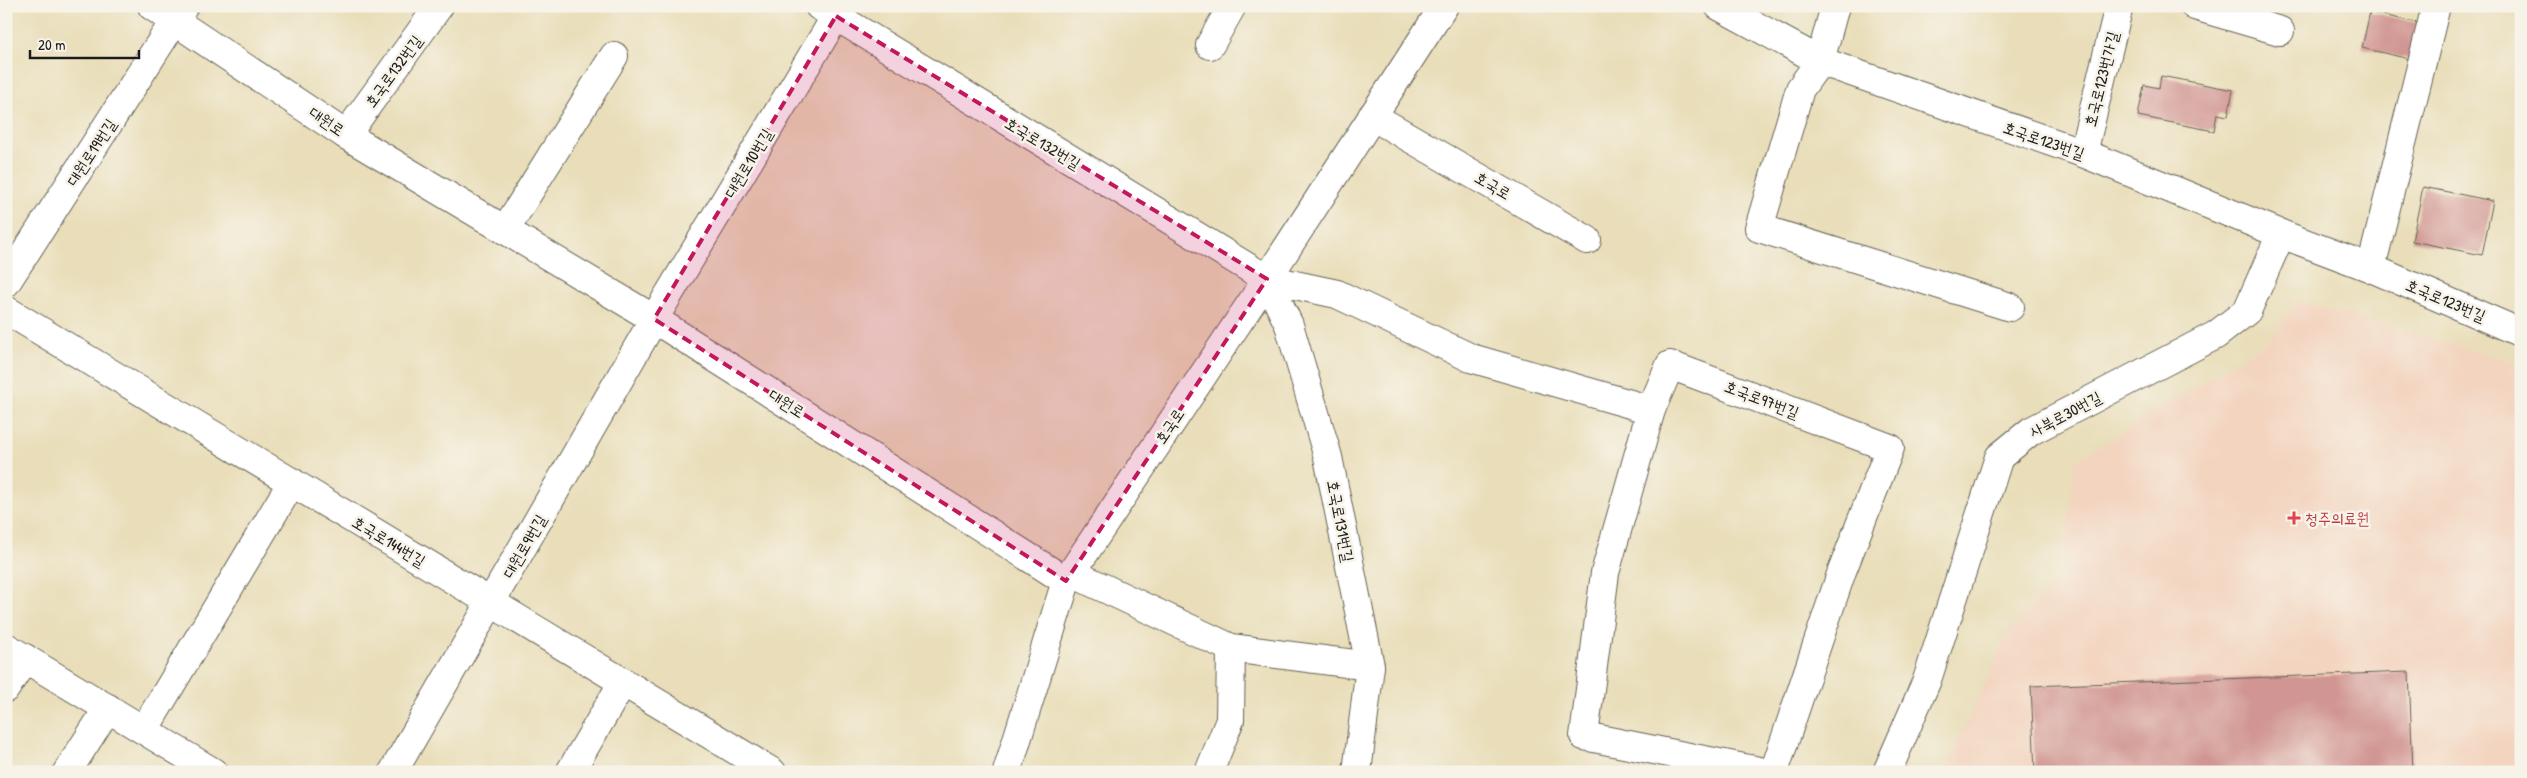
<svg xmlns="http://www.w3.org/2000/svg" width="2527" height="778" font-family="'Patrick Hand','Poor Story',sans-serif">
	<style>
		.built { fill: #f3d4bf }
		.building { fill: #d19693 }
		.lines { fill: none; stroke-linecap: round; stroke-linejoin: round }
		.minor-casing { stroke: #646053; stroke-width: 30 }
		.minor { stroke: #fff; stroke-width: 28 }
		.marked { fill: #c2185b; fill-opacity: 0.2; stroke: #c2185b; stroke-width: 4; stroke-dasharray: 10 6; stroke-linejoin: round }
		.health-dot { fill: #e0444e; stroke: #f7f3e8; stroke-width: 2 }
		.labels { text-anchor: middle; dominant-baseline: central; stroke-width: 5; stroke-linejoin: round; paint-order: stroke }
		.street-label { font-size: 16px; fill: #1c1c1c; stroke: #f7f3e8 }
		.health-label { font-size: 16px; fill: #be3a42; stroke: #f7f3e8; text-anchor: start }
	</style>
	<rect width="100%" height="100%" fill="#f7f3e8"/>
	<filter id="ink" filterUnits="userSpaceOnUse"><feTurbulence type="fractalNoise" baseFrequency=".02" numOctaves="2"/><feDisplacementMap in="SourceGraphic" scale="10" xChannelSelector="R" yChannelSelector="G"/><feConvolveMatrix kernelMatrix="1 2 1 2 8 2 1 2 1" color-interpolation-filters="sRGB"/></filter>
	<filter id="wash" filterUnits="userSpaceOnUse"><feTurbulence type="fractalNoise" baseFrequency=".0096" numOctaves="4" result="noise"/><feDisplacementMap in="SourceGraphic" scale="20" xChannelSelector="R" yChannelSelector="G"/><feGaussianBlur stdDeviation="1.12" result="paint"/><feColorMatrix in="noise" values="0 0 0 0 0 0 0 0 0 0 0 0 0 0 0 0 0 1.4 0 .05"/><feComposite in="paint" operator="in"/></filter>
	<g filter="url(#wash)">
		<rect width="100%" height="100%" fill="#e9deb9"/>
		<!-- built -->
		<polygon class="built" points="2298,301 2521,364 2521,772 1944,772 2010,628 2063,575 2074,462 2269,341"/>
		<g id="blocks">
			<!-- building -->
			<g class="building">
				<polygon points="2370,12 2422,24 2414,60 2362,48"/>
				<polygon points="2161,76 2233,90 2228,116 2217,114 2214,131 2138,116 2144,85 2159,88"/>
				<polygon points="2423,187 2493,201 2482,255 2412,241"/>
				<polygon points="2409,672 2413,772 2035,772 2031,686"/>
			</g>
		</g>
	</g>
	<g filter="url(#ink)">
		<use href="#blocks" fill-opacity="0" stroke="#646053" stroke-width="1"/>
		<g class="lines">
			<defs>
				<g id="minor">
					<polyline points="152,6 346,135 654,319 1066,581"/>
					<polyline points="819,6 1267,279 1337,294 1471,358 1651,410"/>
					<polyline points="1719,6 1820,61 2083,153 2281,234 2371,268 2521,333"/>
					<polyline points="1835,6 1820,61 1800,89 1759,228 2010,307"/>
					<polyline points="2195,6 2280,31"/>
					<polyline points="1210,45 1232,6"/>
					<polyline points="1372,116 1587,240"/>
					<polyline points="346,135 439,6"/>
					<polyline points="2083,153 2119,6"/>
					<polyline points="505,230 614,56"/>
					<polyline points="2371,268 2436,6"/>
					<polyline points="1267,279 1289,325 1328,457 1370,666 1357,772"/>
					<polyline points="6,283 184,6"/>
					<polyline points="6,310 772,772"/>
					<polyline points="1072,573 1231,648 1370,666"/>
					<polyline points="6,647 213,772"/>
					<polyline points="6,688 25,658"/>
					<polyline points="144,730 292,482"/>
					<polyline points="67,772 108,708"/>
					<polyline points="393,772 654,319 842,6"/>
					<polyline points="570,772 623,682"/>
					<polyline points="1007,772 1066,581 1267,279 1444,6"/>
					<polyline points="1209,772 1230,720 1231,648"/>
					<polyline points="1764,772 1584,736 1605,573 1651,410 1670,365 1890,448 1842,571 1774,772"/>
					<polyline points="1887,772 1927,680 1999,457 2031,431 2216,335 2247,311 2281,234"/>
				</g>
			</defs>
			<!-- minor casing -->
			<use href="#minor" class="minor-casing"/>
			<!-- minor -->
			<use href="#minor" class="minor"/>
		</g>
	</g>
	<!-- marked area -->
	<path class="marked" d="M836 16 1267 279 1066 581 654 319Z"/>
	<!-- markers -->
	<path class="health-dot" d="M2291.5 510.5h5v5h5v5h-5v5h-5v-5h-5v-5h5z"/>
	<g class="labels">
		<!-- street labels -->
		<g class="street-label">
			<text transform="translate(393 71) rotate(-54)">호국로132번길</text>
			<text transform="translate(2101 79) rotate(-76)">호국로123번가길</text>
			<text transform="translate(327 121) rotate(34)">대원로</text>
			<text transform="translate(2044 140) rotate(19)">호국로123번길</text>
			<text transform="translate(1043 143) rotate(31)">호국로132번길</text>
			<text transform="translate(91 152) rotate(-57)">대원로19번길</text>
			<text transform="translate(748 163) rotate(-59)">대원로10번길</text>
			<text transform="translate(1493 185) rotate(30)">호국로</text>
			<text transform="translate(2446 300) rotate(23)">호국로123번길</text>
			<text transform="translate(1762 399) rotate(21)">호국로97번길</text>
			<text transform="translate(787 403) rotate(32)">대원로</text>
			<text transform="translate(2065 414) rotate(-28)">사북로30번길</text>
			<text transform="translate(1169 426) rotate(-56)">호국로</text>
			<text transform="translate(1341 521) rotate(79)">호국로131번길</text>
			<text transform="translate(389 541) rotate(31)">호국로144번길</text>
			<text transform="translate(524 546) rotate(-60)">대원로9번길</text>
		</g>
		<!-- health labels -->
		<g class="health-label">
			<text x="2305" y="518">청주의료원</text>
		</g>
	</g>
	<!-- margin -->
	<rect width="2527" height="778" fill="none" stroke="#f7f3e8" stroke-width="25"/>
	<!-- scale -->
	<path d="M30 50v8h109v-8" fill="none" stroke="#1c1c1c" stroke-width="2.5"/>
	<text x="38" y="50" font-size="15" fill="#1c1c1c" stroke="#f7f3e8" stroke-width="4" paint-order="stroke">20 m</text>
</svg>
